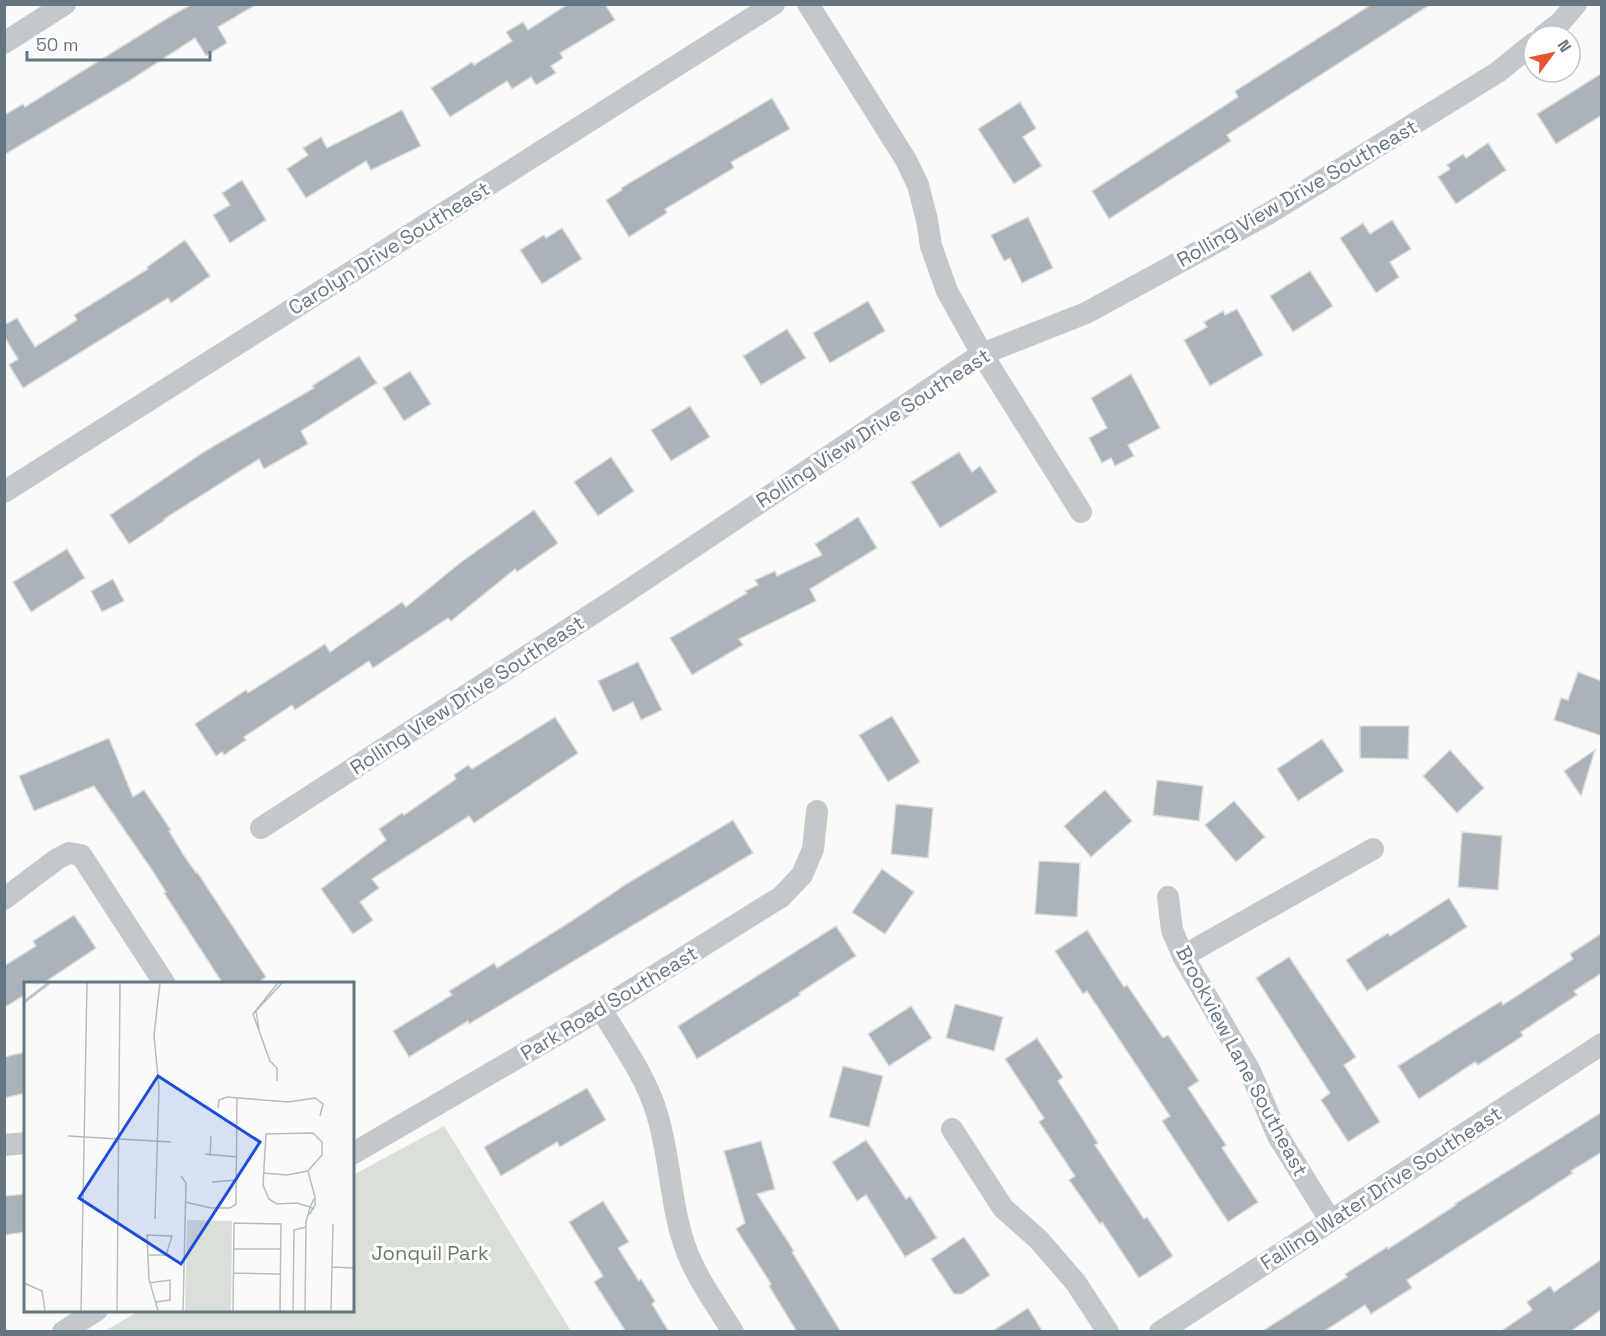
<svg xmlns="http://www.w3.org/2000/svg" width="1606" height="1336" font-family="'Space Grotesk',sans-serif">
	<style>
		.green { fill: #dadfd7 }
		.building { fill: #aab3b9; stroke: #dcdcda; stroke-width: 1.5 }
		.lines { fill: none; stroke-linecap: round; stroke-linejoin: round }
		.street { stroke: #c3c8cc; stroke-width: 22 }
		.labels { text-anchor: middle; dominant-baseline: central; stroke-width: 6; stroke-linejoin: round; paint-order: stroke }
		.street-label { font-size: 20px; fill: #657683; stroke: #fff }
		.park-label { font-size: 20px; fill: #687a64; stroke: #fff }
		.inset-river { fill: none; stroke: #bbc7cb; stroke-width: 3 }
		.inset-road { fill: none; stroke: #b5bdc2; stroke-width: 1.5 }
		.view { fill: #1d4ed8; fill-opacity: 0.15; stroke: #1d4ed8; stroke-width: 3 }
		.inset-edge { fill: none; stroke: #657683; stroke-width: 3 }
	</style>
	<rect width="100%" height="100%" fill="#fafaf8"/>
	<!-- green -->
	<polygon class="green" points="444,1126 571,1331 105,1331 139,1311 352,1310 353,1175"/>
	<!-- building -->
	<g class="building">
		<polygon points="192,4 257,4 218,27 227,43 206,56 195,38 129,81 4,155 4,115 23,104 25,107 166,19"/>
		<polygon points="568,4 605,4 615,20 560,53 563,58 551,66 556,73 536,85 531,77 512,89 507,81 450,117 431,88 472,62 474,65 512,41 506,32 523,22 528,30"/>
		<polygon points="1372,4 1431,4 1227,135 1231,141 1109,219 1092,191 1238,97 1235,91"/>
		<polygon points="1602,73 1602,115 1556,144 1537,114"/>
		<polygon points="772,98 790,129 731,162 734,168 665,209 667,213 629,237 606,200 622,190 621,188"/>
		<polygon points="1020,102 1036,128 1023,137 1042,166 1014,184 978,129"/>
		<polygon points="402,110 421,146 371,170 366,161 306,198 287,169 308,155 303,148 321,137 327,148"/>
		<polygon points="1488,143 1506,170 1456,204 1438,177 1450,169 1447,165 1463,154 1466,158"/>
		<polygon points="242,180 266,220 230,243 213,215 230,205 222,193"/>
		<polygon points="1028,217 1053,268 1022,283 1010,258 1004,261 991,235"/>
		<polygon points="1392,220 1411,249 1390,262 1399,277 1376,293 1340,238 1363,223 1370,234"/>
		<polygon points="562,228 582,259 542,284 520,250 544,235 546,238"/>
		<polygon points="185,240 210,276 171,303 168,298 23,388 9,365 18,359 4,336 4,325 17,318 35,347 77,320 74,315 148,269 147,267"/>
		<polygon points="1310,271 1333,306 1293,332 1270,296"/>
		<polygon points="868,301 885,331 830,363 813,333"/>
		<polygon points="1237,309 1263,355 1210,386 1184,340 1207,327 1204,322 1223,311 1225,315"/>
		<polygon points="787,329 806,358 761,385 743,356"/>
		<polygon points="359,356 377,383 301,431 308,444 264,469 259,459 164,519 165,520 129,544 110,515 207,450 314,388 312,386"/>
		<polygon points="410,371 431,404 404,421 383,388"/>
		<polygon points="1131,374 1160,428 1128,445 1134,456 1115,466 1111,458 1102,463 1089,438 1107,428 1091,398"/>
		<polygon points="690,406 710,437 671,461 651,430"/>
		<polygon points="959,452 972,472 980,466 997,492 940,528 911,482"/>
		<polygon points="611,457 634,491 598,516 574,482"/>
		<polygon points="534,510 558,543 517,572 515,569 451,621 448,618 373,668 369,661 295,710 292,705 244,737 246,740 224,755 222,752 216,756 195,724 246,690 248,693 325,644 330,652 402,602 406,607 460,563"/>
		<polygon points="858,517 877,548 810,589 816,601 739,639 743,645 692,675 670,638 747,593 745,591 758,585 755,580 775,571 777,576 822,555 815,544"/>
		<polygon points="67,549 85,578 31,612 13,582"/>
		<polygon points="113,579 124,601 102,612 91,591"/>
		<polygon points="638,662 662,710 641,720 633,702 613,712 598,681"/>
		<polygon points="1578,672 1602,681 1602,736 1554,720 1561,698 1568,700"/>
		<polygon points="892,716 920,762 888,782 859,735"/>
		<polygon points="555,717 578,753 474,823 469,816 372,879 379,888 360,902 373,920 353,934 321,889 386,840 379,829 402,813 404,815 456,779 454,775 468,765 472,769"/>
		<polygon points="1360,726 1409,726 1408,759 1360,758"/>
		<polygon points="109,738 133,797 144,790 171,830 169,831 183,854 196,873 197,872 266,977 256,984 223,984 164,893 166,892 154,873 94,786 34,811 19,776"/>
		<polygon points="1322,739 1344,771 1298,801 1277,769"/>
		<polygon points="1450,750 1484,788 1457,813 1423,776"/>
		<polygon points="1595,750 1581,796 1564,771"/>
		<polygon points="1157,780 1203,786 1199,821 1153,815"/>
		<polygon points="1105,790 1132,821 1091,857 1064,826"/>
		<polygon points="1234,801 1265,837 1236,862 1205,825"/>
		<polygon points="896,804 933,808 928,858 891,854"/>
		<polygon points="733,820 753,853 469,1024 468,1021 409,1057 393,1031 452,995 449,991 494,963 497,968 573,920 628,883"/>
		<polygon points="1462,832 1502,836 1498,890 1458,887"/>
		<polygon points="1039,861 1080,863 1077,917 1035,914"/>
		<polygon points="882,869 914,892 885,934 852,912"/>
		<polygon points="1449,898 1467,927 1367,991 1346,960 1388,933 1390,936"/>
		<polygon points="74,915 96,948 42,984 26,984 26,994 4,1008 4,966 36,946 33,941"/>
		<polygon points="836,926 856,956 799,993 800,995 697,1059 678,1026"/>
		<polygon points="1087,930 1124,987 1127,985 1163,1038 1168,1035 1199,1081 1188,1088 1226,1145 1222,1148 1258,1202 1228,1222 1162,1121 1170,1116 1087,991 1083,994 1055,951"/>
		<polygon points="1602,933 1602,973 1574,991 1577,995 1521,1032 1523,1036 1478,1065 1475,1062 1419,1099 1398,1066 1501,1001 1503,1005 1573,959 1570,954"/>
		<polygon points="1289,957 1356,1057 1344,1065 1380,1122 1348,1142 1321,1100 1330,1093 1256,978"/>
		<polygon points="955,1004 1003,1017 994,1051 946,1038"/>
		<polygon points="911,1006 932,1038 889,1066 868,1034"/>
		<polygon points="1037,1038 1063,1077 1058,1081 1098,1143 1095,1145 1144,1219 1147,1217 1173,1256 1139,1278 1102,1222 1100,1224 1069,1180 1075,1176 1039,1122 1044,1118 1005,1059"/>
		<polygon points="26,1052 26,1093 4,1098 4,1057"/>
		<polygon points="843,1066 883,1076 869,1127 829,1117"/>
		<polygon points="587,1088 606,1120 560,1147 557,1142 501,1176 484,1147"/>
		<polygon points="1602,1112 1602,1152 1571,1171 1573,1173 1407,1280 1412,1288 1371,1314 1365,1305 1323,1332 1261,1332 1347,1277 1345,1274 1387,1247 1388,1249 1456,1205 1455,1204"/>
		<polygon points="866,1140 906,1199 910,1196 937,1238 905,1257 866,1195 857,1201 832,1162"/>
		<polygon points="761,1141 775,1189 757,1194 794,1251 792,1252 841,1332 797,1332 769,1286 771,1284 736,1229 745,1223 724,1151"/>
		<polygon points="26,1194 26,1232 4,1235 4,1196"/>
		<polygon points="603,1201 629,1242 618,1248 639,1281 641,1279 655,1301 652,1304 669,1332 626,1332 594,1282 603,1276 569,1222"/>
		<polygon points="964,1237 990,1275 962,1294 954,1294 931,1259"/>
		<polygon points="1602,1259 1602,1309 1570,1332 1500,1332 1532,1310 1527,1302 1550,1286 1554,1292"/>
		<polygon points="1028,1308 1043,1332 991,1332"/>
	</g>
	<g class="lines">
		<!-- street -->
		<g class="street">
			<polyline points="808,4 906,160 918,185 927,220 931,246 947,291 982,354 1081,512"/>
			<polyline points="1543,36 1560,23 1576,4"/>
			<polyline points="4,43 65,4"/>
			<polyline points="4,492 774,4"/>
			<polyline points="261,828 617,598 982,354 1086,313 1268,214 1498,72 1534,43"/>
			<polyline points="1168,897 1172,930 1183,956 1250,1071 1278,1136 1330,1220"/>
			<polyline points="4,899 57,859 69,853 81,855 165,984"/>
			<polyline points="1183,956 1373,849"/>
			<path d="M601 1009C621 1043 646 1076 657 1114 671 1159 670 1208 687 1252 698 1280 717 1306 733 1332"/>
			<polyline points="952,1129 1003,1208 1039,1240 1076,1283 1108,1332"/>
			<polyline points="4,1145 26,1143"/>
			<polyline points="352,1154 601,1009 781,897 802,875 813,849 817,811"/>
			<polyline points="63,1332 97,1310"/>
			<polyline points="1160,1332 1602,1044"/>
		</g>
	</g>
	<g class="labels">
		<!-- street labels -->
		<g class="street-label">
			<text transform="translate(1297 193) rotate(-30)">Rolling View Drive Southeast</text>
			<text transform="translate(389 248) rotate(-32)">Carolyn Drive Southeast</text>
			<text transform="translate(873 428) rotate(-33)">Rolling View Drive Southeast</text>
			<text transform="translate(467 695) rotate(-33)">Rolling View Drive Southeast</text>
			<text transform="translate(609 1003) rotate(-31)">Park Road Southeast</text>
			<text transform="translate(1242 1061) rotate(62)">Brookview Lane Southeast</text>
			<text transform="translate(1381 1188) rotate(-33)">Falling Water Drive Southeast</text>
		</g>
		<!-- park labels -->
		<g class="park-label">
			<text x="430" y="1253">Jonquil Park</text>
		</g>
	</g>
	<!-- overview -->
	<g transform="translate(24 982)">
		<rect width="330" height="330" fill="#fafaf8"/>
		<path d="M163 238 208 239 207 329H161Z" fill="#dadfd7"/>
		<path class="inset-river" d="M0 20 25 1"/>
		<path class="inset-road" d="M235 47 232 29 258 1M253 99V86L246 79 229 32 254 1M194 126 195 118 203 115 264 120 291 116 299 122 296 134M44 154 147 160M181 172 213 175M186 174 187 154M239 191 263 193 284 189M157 194 162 201 159 329M188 200 214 198M161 220 187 226H206L212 222 213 115M285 233 291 223V215M131 237 135 106 130 53 136 1M210 267H257M125 273H142L148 254 123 253 125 297 134 329M308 285 330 286M210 291 256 292M0 301 18 309 21 329M125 301 146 298V318L131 320M57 329 63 1M93 329 96 1M209 329 210 241 257 242 256 329M269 329 270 248 282 245M281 329 282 240 286 225 291 215 284 189 298 173V160L289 151 242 152 239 203 245 217 253 222 273 221 279 223 286 225 290 227M307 329 309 242"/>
		<path class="view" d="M134 94 236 160 157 282 55 216Z"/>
		<rect width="330" height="330" class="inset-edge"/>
	</g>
	<!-- border -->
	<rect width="1606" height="1336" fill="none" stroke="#657683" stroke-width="12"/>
	<!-- north arrow -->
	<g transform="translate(1552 54) rotate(57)"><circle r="28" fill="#ffffff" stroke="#c1c8cd" stroke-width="1.5"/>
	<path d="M0-4.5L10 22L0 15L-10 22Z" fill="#e4572e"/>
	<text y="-9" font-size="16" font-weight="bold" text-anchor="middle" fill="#657683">N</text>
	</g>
	<!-- scale -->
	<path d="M27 51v9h183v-9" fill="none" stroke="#657683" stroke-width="3"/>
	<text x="36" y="51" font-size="18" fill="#657683" stroke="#ffffff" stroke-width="4.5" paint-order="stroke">50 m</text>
</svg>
